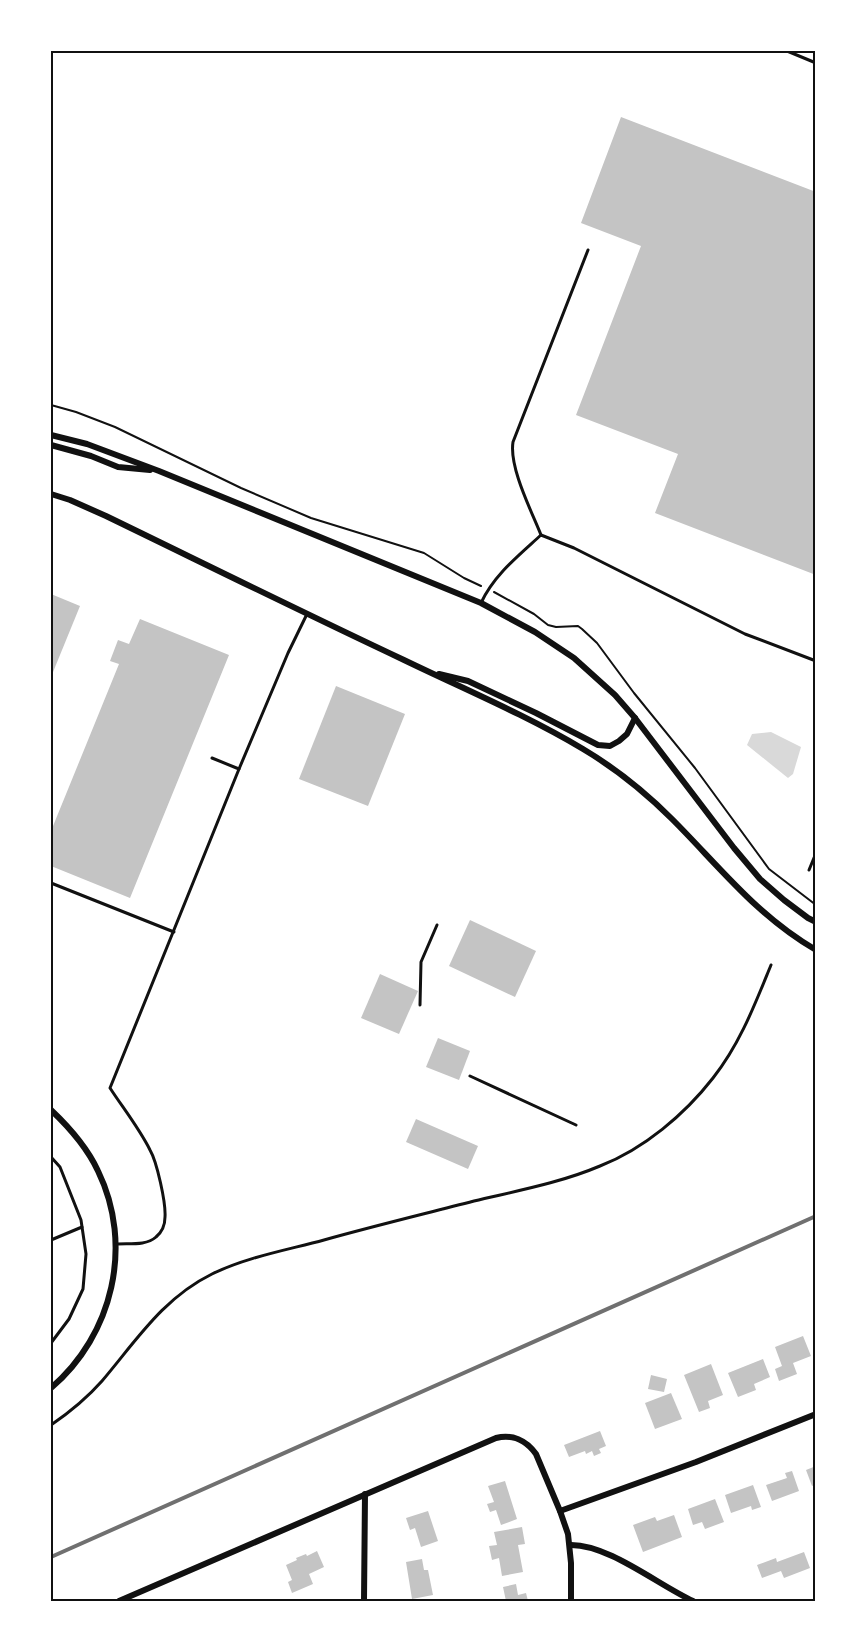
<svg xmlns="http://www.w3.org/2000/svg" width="867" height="1652" font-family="Overpass,sans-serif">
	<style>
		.water { fill: #d9d9d9 }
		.building { fill: #c4c4c4 }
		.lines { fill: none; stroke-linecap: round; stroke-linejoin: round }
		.path { stroke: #111; stroke-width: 2 }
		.service { stroke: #111; stroke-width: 3 }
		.minor { stroke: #111; stroke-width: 6 }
		.rail { stroke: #707070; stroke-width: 4 }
		.neatline { fill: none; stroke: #111; stroke-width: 2 }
	</style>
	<rect width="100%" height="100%" fill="#fff"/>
	<!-- water -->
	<polygon class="water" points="771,732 801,747 793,774 788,778 747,745 752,734"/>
	<!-- building -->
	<g class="building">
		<polygon points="621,117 816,192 816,575 655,513 678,454 576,415 641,246 581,223"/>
		<polygon points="51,594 80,606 51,677"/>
		<polygon points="140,619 229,655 130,898 51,866 51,831 119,664 110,661 118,640 129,644"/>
		<polygon points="336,686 405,714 368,806 299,779"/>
		<polygon points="470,920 536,951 515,997 449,966"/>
		<polygon points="380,974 418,991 399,1034 361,1018"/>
		<polygon points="438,1038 470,1051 459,1080 426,1067"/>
		<polygon points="416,1119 478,1146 468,1169 406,1142"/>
		<polygon points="803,1336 811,1356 793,1363 797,1374 779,1381 775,1369 782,1366 775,1347"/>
		<polygon points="763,1359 770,1377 754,1384 756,1390 738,1397 728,1373"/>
		<polygon points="711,1364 723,1395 708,1401 710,1408 699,1412 684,1375"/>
		<polygon points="651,1375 667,1379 664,1392 648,1389"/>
		<polygon points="671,1393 682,1419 655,1429 645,1403"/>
		<polygon points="600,1431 606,1446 599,1449 601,1453 594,1456 592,1451 586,1454 585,1451 569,1457 564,1445"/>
		<polygon points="816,1466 816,1484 812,1486 806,1470"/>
		<polygon points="792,1471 799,1491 772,1501 766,1485 787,1478 785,1473"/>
		<polygon points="505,1481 517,1519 501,1525 496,1510 490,1512 487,1504 494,1502 488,1486"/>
		<polygon points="753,1485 761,1507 752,1510 751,1506 731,1513 725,1495"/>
		<polygon points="715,1499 724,1522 705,1529 702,1522 693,1525 688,1509"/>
		<polygon points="428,1511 438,1541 421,1547 415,1528 410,1530 406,1518"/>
		<polygon points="674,1515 682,1537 643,1552 633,1525 655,1517 657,1521"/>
		<polygon points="522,1527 525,1544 518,1545 523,1572 502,1576 499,1558 492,1560 489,1546 497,1545 494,1532"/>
		<polygon points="317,1551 324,1567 309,1574 313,1584 292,1593 288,1582 292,1580 286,1565 297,1560 296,1558 306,1554 307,1556"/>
		<polygon points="804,1552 810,1568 784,1578 781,1571 762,1578 757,1565 776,1558 777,1562"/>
		<polygon points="422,1559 424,1570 428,1570 433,1595 412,1599 406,1562"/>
		<polygon points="516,1584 518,1595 526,1593 528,1601 506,1601 503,1587"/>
	</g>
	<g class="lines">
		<!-- path -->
		<g class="path">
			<polyline points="51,405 76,412 115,427 241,488 311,518 424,553 464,578 481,586"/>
			<polyline points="494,592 534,614 548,625 556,627 578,626 582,629 597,643 634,693 695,768 769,869 816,905"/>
		</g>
		<!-- service -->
		<g class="service">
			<polyline points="787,51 816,63"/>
			<path d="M541 535C531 510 509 467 513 442L588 250"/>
			<path d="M481 603C494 575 518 556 541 535L574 548 745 634 816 661"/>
			<polyline points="212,758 239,769"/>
			<polyline points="809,870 816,853"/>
			<polyline points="51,883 174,932"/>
			<polyline points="420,1005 421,962 437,925"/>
			<polyline points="470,1076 576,1125"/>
			<polyline points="51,1157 60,1167 81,1220 86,1254 83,1289 69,1319 51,1343"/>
			<polyline points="51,1240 82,1227"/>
			<path d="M116 1244C129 1243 146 1246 156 1237 162 1232 165 1224 165 1217 166 1203 157 1162 150 1150 139 1128 123 1108 110 1088L239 769 288 653 307 614"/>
			<path d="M51 1425C70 1412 87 1398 102 1381 136 1341 163 1298 212 1274 247 1257 287 1250 324 1240 374 1226 424 1214 474 1201 516 1191 560 1183 600 1166 644 1149 685 1114 713 1078 740 1044 755 1004 771 965"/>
		</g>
		<!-- minor -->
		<g class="minor">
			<polyline points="51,435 87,444 159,471 481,603 535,632 574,658 615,695 635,718 734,848 760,879 784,900 808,918 816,922"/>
			<polyline points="51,445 91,456 118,467 150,470"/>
			<path d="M51 494 70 500 106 516C205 564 304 613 404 660 464 689 526 715 583 749 615 768 646 793 672 819 719 866 757 916 816 950"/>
			<polyline points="439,674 468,681 536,713 598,745 610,746 619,741 627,734 635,718"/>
			<path d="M51 1110C70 1128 87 1147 98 1171 134 1245 113 1335 51 1388"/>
			<polyline points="560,1511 696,1462 816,1414"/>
			<path d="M570 1545C608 1544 658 1585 693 1601"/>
			<path d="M119 1601 496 1438C512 1434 526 1440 536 1454L560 1511 568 1534 571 1563V1601"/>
			<polyline points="364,1601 365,1494"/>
		</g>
		<!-- rail -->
		<polyline class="rail" points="51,1557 816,1216"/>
	</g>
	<!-- border -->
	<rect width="867" height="1652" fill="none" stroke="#ffffff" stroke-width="105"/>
	<rect x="52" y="52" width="762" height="1548" class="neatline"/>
</svg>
